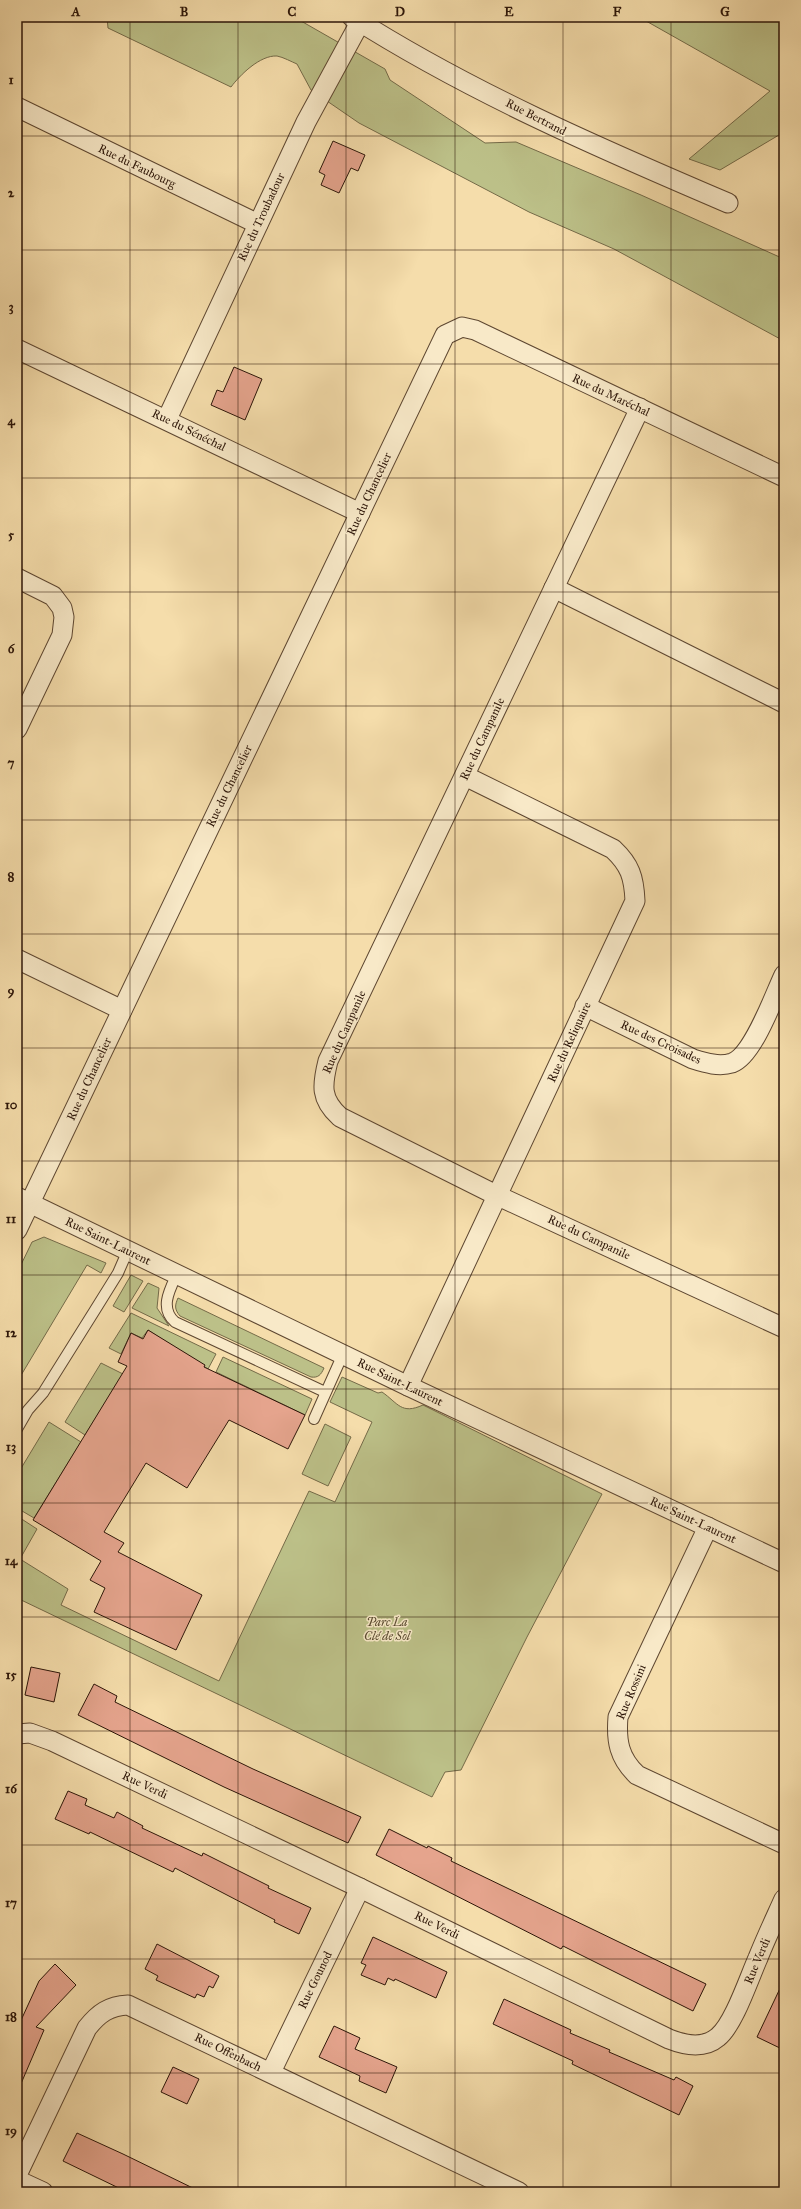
<svg xmlns="http://www.w3.org/2000/svg" width="801" height="2209" font-family="'IM FELL Great Primer',serif">
	<style>
		.green { fill: #bcc088; stroke: #746a48 }
		.building { fill: #e5a48d; stroke: #2c1508 }
		.lines { fill: none; stroke-linecap: round; stroke-linejoin: round }
		.service-casing { stroke: #5e4731; stroke-width: 12 }
		.minor-casing { stroke: #5e4731; stroke-width: 21 }
		.service { stroke: #f8e9c8; stroke-width: 10 }
		.minor { stroke: #f8e9c8; stroke-width: 19 }
		.grid { fill: none; stroke: #2c1508; stroke-width: 1; stroke-opacity: 0.55 }
		.labels { text-anchor: middle; dominant-baseline: central; stroke-width: 3; stroke-linejoin: round; paint-order: stroke }
		.street-label { font-size: 12px; fill: #2c1508; stroke: #f8e9c8 }
		.park-label { font-size: 12px; font-style: italic; fill: #57482e; stroke: #f8e9c8 }
		.neatline { fill: none; stroke: #2c1508; stroke-width: 1.5 }
		.grid-label { font-size: 13px; text-anchor: middle; font-weight: bold; fill: #2c1508 }
	</style>
	<rect width="100%" height="100%" fill="#f5ddab"/>
	<filter id="stains"><feTurbulence type="fractalNoise" baseFrequency=".005" numOctaves="4"/><feColorMatrix values="0 0 0 0 .2 0 0 0 0 .09 0 0 0 0 .02 0 0 0 .5 -.17"/></filter>
	<radialGradient id="worn" r=".72"><stop offset=".6" stop-color="#630" stop-opacity="0"/><stop offset="1" stop-color="#630" stop-opacity=".3"/></radialGradient>
	<!-- green -->
	<g class="green">
		<path d="M107 17H294L385 69 390 80 485 143 516 142 641 195 784 259V341L614 249 529 212 359 123 311 90 297 64C292 62 283 57 277 56 260 55 240 75 231 87L108 28Z"/>
		<polygon points="639,17 784,17 784,132 720,170 689,159 770,91"/>
		<polygon points="44,1237 106,1263 101,1273 87,1265 17,1382 17,1273 32,1242"/>
		<polygon points="131,1275 143,1281 124,1312 113,1306"/>
		<polygon points="148,1283 159,1288 157,1308 169,1326 132,1308"/>
		<path d="M178 1298 324 1368C321 1375 318 1378 311 1377L180 1316C174 1309 175 1305 178 1298Z"/>
		<polygon points="131,1313 216,1354 208,1369 148,1330 142,1338 131,1333 121,1354 109,1348"/>
		<polygon points="223,1357 312,1399 305,1415 216,1372"/>
		<polygon points="101,1363 123,1374 85,1435 65,1422"/>
		<path d="M342 1377 378 1393 382 1392C398 1403 401 1415 423 1405L602 1494 527 1637 461 1770 445 1772 432 1797 17 1598V1516L37 1529 20 1559 68 1589 61 1605 219 1681 309 1491 335 1502 372 1422 330 1402Z"/>
		<polygon points="49,1422 81,1442 34,1518 17,1508 17,1475"/>
		<polygon points="325,1424 351,1437 328,1486 302,1474"/>
	</g>
	<!-- building -->
	<g class="building">
		<polygon points="333,141 365,155 358,171 351,168 339,193 321,185 325,175 319,172"/>
		<polygon points="234,367 262,379 245,420 211,405 217,390 223,392"/>
		<polygon points="148,1330 205,1365 204,1367 305,1415 288,1449 229,1420 187,1488 146,1463 104,1532 124,1543 118,1552 202,1595 176,1650 94,1612 105,1588 90,1580 101,1561 33,1520 127,1366 118,1362 131,1333 143,1339"/>
		<polygon points="31,1667 60,1673 54,1702 25,1695"/>
		<polygon points="94,1684 117,1696 115,1702 253,1769 361,1817 348,1843 224,1787 78,1715"/>
		<polygon points="68,1791 87,1799 85,1805 114,1818 117,1812 143,1826 142,1828 202,1856 203,1853 269,1886 268,1888 311,1908 299,1934 274,1922 275,1920 175,1868 173,1872 90,1832 89,1834 55,1819"/>
		<polygon points="389,1829 427,1848 428,1846 452,1858 451,1861 706,1984 693,2011 563,1946 561,1949 376,1855"/>
		<polygon points="373,1937 447,1972 436,1998 395,1979 394,1981 388,1978 385,1985 361,1975 366,1965 361,1963"/>
		<polygon points="157,1944 219,1976 213,1988 209,1986 204,1997 197,1994 195,1998 156,1980 158,1976 145,1969"/>
		<polygon points="55,1964 76,1985 36,2027 44,2030 17,2093 17,2029 39,1981"/>
		<polygon points="784,1980 784,2050 757,2037"/>
		<polygon points="504,1999 571,2030 570,2033 610,2050 609,2052 674,2080 676,2077 693,2086 679,2115 572,2064 573,2061 493,2024"/>
		<polygon points="334,2026 360,2038 355,2049 397,2067 386,2093 359,2081 360,2076 319,2057"/>
		<polygon points="173,2067 199,2079 187,2104 161,2092"/>
		<polygon points="77,2133 123,2154 201,2192 127,2192 63,2161"/>
	</g>
	<g class="lines">
		<defs>
			<g id="service">
				<path d="M177 1274C170 1289 159 1308 175 1322L325 1392"/>
				<polyline points="314,1419 343,1354"/>
				<polyline points="17,1429 28,1410 43,1393 95,1310 118,1273 128,1250"/>
			</g>
			<g id="minor">
				<path d="M352 17C470 92 599 148 728 203"/>
				<polyline points="17,107 258,224"/>
				<polyline points="17,349 360,513"/>
				<path d="M640 408 328 1061C322 1085 320 1099 340 1117L496 1195 784 1328"/>
				<polyline points="167,419 306,122 363,17"/>
				<polyline points="17,578 53,596 62,608 64,617 62,635 17,729"/>
				<polyline points="554,588 784,703"/>
				<polyline points="17,959 122,1010"/>
				<path d="M585 1006 693 1059C706 1063 719 1067 732 1063 753 1056 774 996 784 975"/>
				<polyline points="17,1197 408,1386 784,1563"/>
				<polyline points="17,1230 445,335 462,327 475,330 784,477"/>
				<path d="M408 1386 635 901C634 877 630 865 613 849L465 776"/>
				<path d="M708 1527 618 1717C616 1741 619 1758 637 1775L784 1844"/>
				<path d="M17 1734 30 1733 52 1741 360 1888 669 2039C684 2045 704 2049 718 2037 734 2024 749 1978 758 1958 766 1938 775 1919 784 1899"/>
				<polyline points="271,2072 360,1888"/>
				<path d="M17 2175 87 2028C99 2013 109 2006 128 2005L519 2192"/>
				<polyline points="17,2180 43,2192"/>
			</g>
		</defs>
		<!-- service casing -->
		<use href="#service" class="service-casing"/>
		<!-- minor casing -->
		<use href="#minor" class="minor-casing"/>
		<!-- service -->
		<use href="#service" class="service"/>
		<!-- minor -->
		<use href="#minor" class="minor"/>
	</g>
	<!-- grid -->
	<path class="grid" d="M130 17V2192M238 17V2192M346 17V2192M455 17V2192M563 17V2192M671 17V2192M17 136H784M17 250H784M17 364H784M17 478H784M17 592H784M17 706H784M17 820H784M17 934H784M17 1048H784M17 1161H784M17 1275H784M17 1389H784M17 1503H784M17 1617H784M17 1731H784M17 1845H784M17 1959H784M17 2073H784"/>
	<g class="labels">
		<!-- street labels -->
		<g class="street-label">
			<text transform="translate(536 117) rotate(27)">Rue Bertrand</text>
			<text transform="translate(137 166) rotate(26)">Rue du Faubourg</text>
			<text transform="translate(261 217) rotate(-65)">Rue du Troubadour</text>
			<text transform="translate(611 395) rotate(25)">Rue du Maréchal</text>
			<text transform="translate(189 430) rotate(26)">Rue du Sénéchal</text>
			<text transform="translate(369 494) rotate(-65)">Rue du Chancelier</text>
			<text transform="translate(482 739) rotate(-65)">Rue du Campanile</text>
			<text transform="translate(229 786) rotate(-64)">Rue du Chancelier</text>
			<text transform="translate(344 1032) rotate(-66)">Rue du Campanile</text>
			<text transform="translate(569 1042) rotate(-65)">Rue du Reliquaire</text>
			<text transform="translate(661 1042) rotate(25)">Rue des Croisades</text>
			<text transform="translate(89 1079) rotate(-65)">Rue du Chancelier</text>
			<text transform="translate(589 1237) rotate(25)">Rue du Campanile</text>
			<text transform="translate(108 1241) rotate(26)">Rue Saint-Laurent</text>
			<text transform="translate(400 1382) rotate(26)">Rue Saint-Laurent</text>
			<text transform="translate(693 1520) rotate(25)">Rue Saint-Laurent</text>
			<text transform="translate(631 1692) rotate(-67)">Rue Rossini</text>
			<text transform="translate(145 1785) rotate(25)">Rue Verdi</text>
			<text transform="translate(437 1925) rotate(26)">Rue Verdi</text>
			<text transform="translate(757 1961) rotate(-67)">Rue Verdi</text>
			<text transform="translate(315 1980) rotate(-64)">Rue Gounod</text>
			<text transform="translate(228 2052) rotate(26)">Rue Offenbach</text>
		</g>
		<!-- park labels -->
		<g class="park-label">
			<text x="387" y="1622">Parc La<tspan x="387" dy="14">Clé de Sol</tspan></text>
		</g>
	</g>
	<!-- margin -->
	<rect width="801" height="2209" fill="none" stroke="#f5ddab" stroke-width="44"/>
	<rect x="22" y="22" width="757" height="2165" class="neatline"/>
	<g class="grid-label">
		<text x="76" y="16">A</text>
		<text x="184" y="16">B</text>
		<text x="292" y="16">C</text>
		<text x="400" y="16">D</text>
		<text x="509" y="16">E</text>
		<text x="617" y="16">F</text>
		<text x="725" y="16">G</text>
		<text x="11" y="84">1</text>
		<text x="11" y="197">2</text>
		<text x="11" y="311">3</text>
		<text x="11" y="425">4</text>
		<text x="11" y="539">5</text>
		<text x="11" y="653">6</text>
		<text x="11" y="767">7</text>
		<text x="11" y="881">8</text>
		<text x="11" y="995">9</text>
		<text x="11" y="1109">10</text>
		<text x="11" y="1223">11</text>
		<text x="11" y="1337">12</text>
		<text x="11" y="1451">13</text>
		<text x="11" y="1565">14</text>
		<text x="11" y="1679">15</text>
		<text x="11" y="1793">16</text>
		<text x="11" y="1907">17</text>
		<text x="11" y="2021">18</text>
		<text x="11" y="2135">19</text>
	</g>
	<rect width="100%" height="100%" filter="url(#stains)"/>
	<rect width="100%" height="100%" fill="url(#worn)"/>
</svg>
